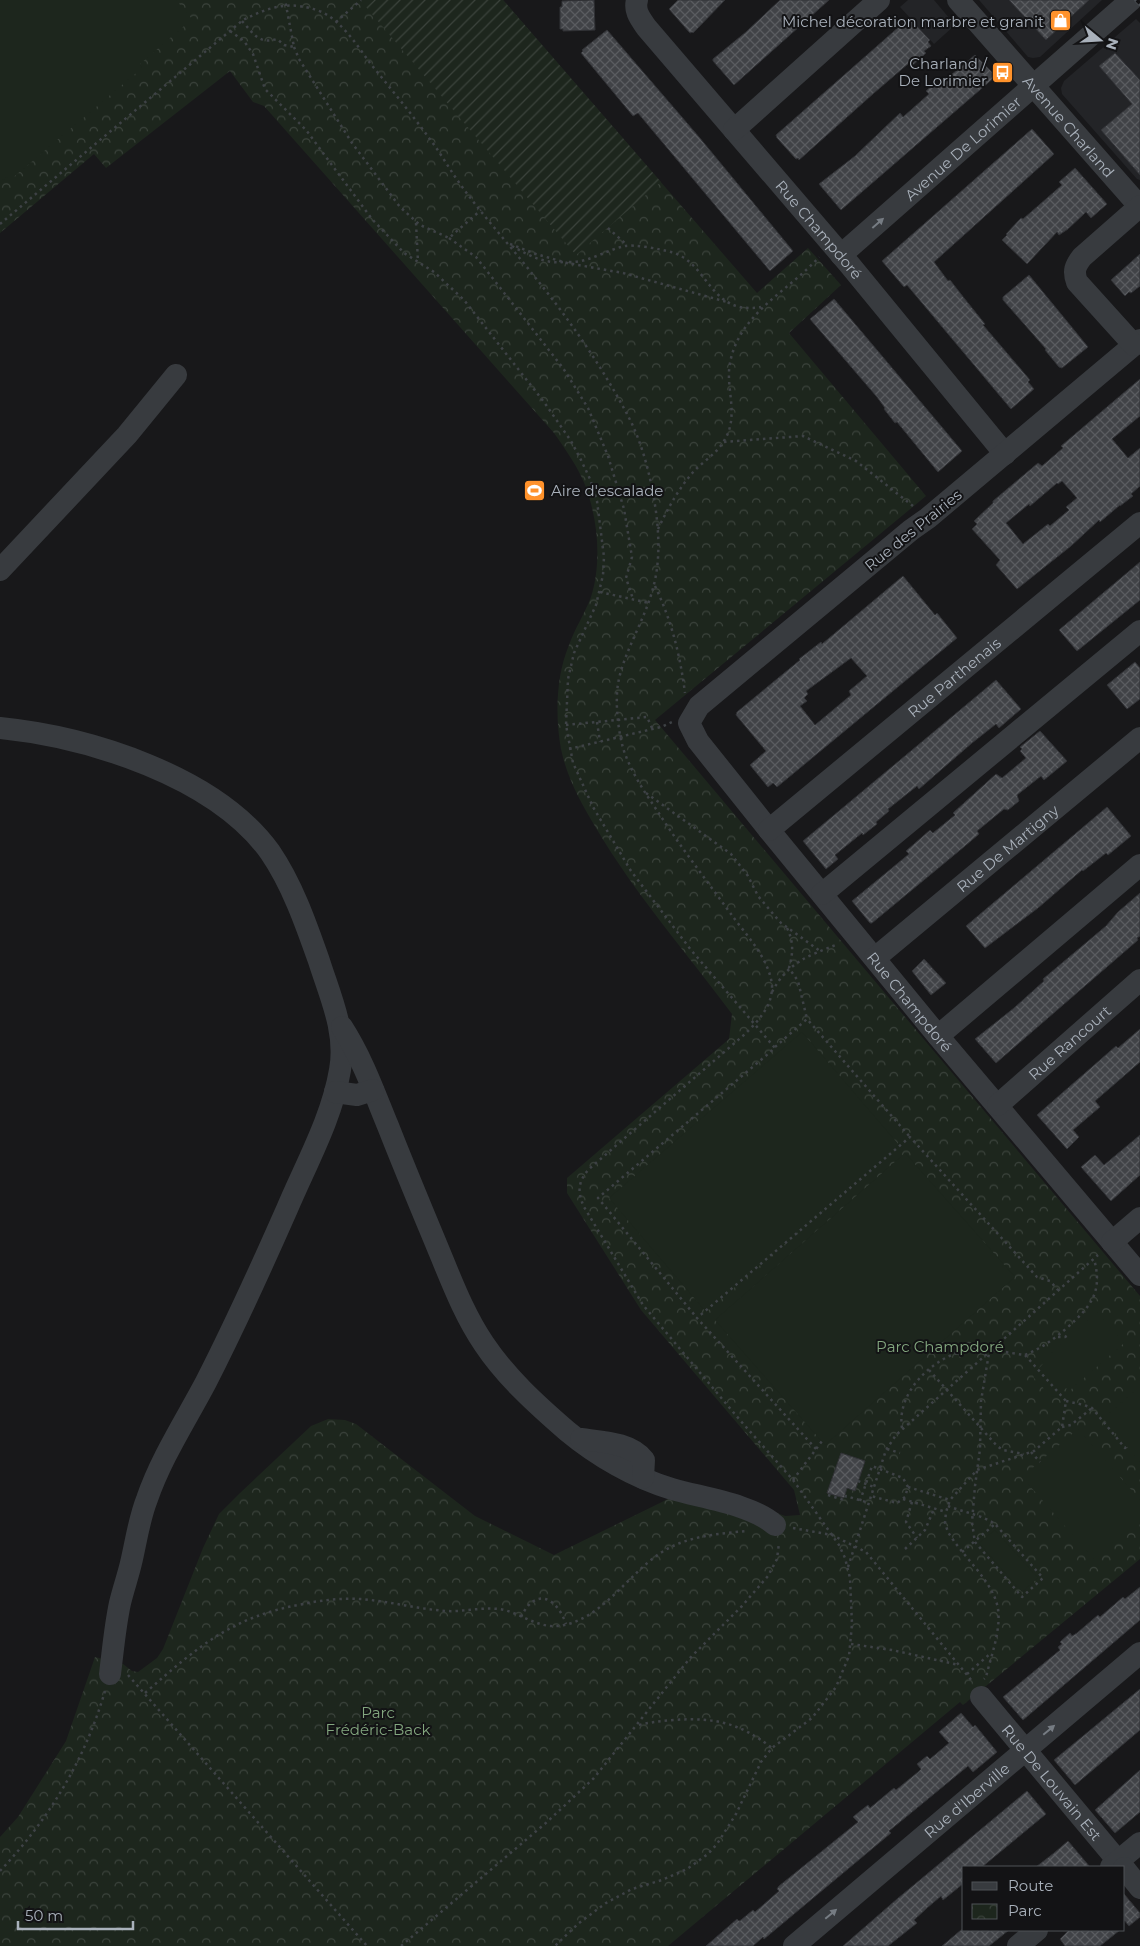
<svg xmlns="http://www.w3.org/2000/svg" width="1140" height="1946" font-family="Montserrat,sans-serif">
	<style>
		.built { fill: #232427 }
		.park { fill: url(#park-crowns) }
		.garden { fill: url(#garden-furrows) }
		.pitch { fill: #1d261d }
		.building { fill: url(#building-cross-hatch); stroke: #313236; fill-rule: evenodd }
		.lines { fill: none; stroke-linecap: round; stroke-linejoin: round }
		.path { stroke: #3e4246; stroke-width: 2.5; stroke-dasharray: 2.5 4; stroke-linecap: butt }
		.minor { stroke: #383b3f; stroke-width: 22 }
		.rail-casing { stroke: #4b4f54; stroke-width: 5.5 }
		.rail { stroke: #131315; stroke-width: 4; stroke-dasharray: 11; stroke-linecap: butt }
		.oneway { fill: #767c83 }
		.labels { text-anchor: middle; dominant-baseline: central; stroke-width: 4; stroke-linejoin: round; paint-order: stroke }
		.poi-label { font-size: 15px; fill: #a9b1bb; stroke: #131315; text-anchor: end }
		.street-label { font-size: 15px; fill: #a9b1bb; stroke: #131315 }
		.park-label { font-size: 15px; fill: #83a77f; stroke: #131315 }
	</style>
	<defs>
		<pattern id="park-crowns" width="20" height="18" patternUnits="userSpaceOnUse" patternTransform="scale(1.25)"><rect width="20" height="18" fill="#1d261d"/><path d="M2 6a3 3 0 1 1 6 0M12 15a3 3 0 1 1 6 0" fill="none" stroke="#3b433c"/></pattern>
		<pattern id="garden-furrows" width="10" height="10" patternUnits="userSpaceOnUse" patternTransform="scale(1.25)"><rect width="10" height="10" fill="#1d261d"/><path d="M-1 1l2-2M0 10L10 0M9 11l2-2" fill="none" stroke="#3b433c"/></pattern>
		<pattern id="building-cross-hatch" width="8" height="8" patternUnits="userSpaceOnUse" patternTransform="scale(1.25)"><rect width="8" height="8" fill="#414347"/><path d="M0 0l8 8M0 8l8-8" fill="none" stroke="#5a5c60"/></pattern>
	</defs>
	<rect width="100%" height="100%" fill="#18181a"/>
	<!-- built -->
	<g class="built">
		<polygon points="908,0 934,0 955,25 934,44 900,7"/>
		<polygon points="979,0 1102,0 1040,57 1033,58 1028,57"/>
		<polygon points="1136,19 1140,23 1140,180 1137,179 1062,94 1061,88 1064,81"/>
	</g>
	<!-- park -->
	<path class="park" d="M0 0H503L757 293 808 248 841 285 789 333 926 496 655 720 1140 1296V1559L963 1705 960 1702 668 1946H0V1837L18 1817 66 1741 95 1657 123 1664 132 1671 138 1672 157 1658 163 1649 203 1548 219 1514 240 1493 311 1426 328 1419 345 1420 356 1424 475 1516 554 1555 668 1499 769 1510 785 1516 800 1515 794 1490 641 1310 567 1193V1178L729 1039 732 1014C686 952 635 894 596 828 581 803 567 778 561 749 555 716 556 676 569 645 575 628 585 613 591 597 602 562 598 519 585 485 578 467 565 449 554 433L264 106 253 102 230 71 106 168 94 154 0 233Z"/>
	<!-- garden -->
	<polygon class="garden" points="374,0 503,0 661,182 576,255 366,7"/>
	<!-- pitch -->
	<g class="pitch">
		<polygon points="0,0 176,0 192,19 140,64 142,68 10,180 7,177 0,182"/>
		<polygon points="802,1032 899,1145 706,1312 609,1198"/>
		<polygon points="905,1153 1015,1277 825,1445 715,1320"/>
		<polygon points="1097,1312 1124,1343 1069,1391 1066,1388 1057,1396 1052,1397 1034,1378 1033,1374 1044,1363 1042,1361"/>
		<polygon points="1140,1387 1140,1462 1103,1418"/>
		<polygon points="1078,1429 1140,1500 1140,1518 1094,1559 1022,1477"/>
		<polygon points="995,1530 1038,1578 1022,1592 979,1543"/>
	</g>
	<!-- building -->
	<g class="building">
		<polygon points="594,0 595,30 563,31 563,29 560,29 560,7 562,7 562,1"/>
		<polygon points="678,0 725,0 693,33 692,32 690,33 669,9"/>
		<polygon points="780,0 829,0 734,85 713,61 713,59 746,32"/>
		<polygon points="1009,0 1089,0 1046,40"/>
		<polygon points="909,18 930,40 928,42 931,46 924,51 926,53 912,66 909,63 874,93 799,160 798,158 796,159 777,138 776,135"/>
		<polygon points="607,30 699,137 793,251 770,271 638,113 633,116 581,53 583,51 582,50"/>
		<polygon points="1115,53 1140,80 1140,175 1101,130 1132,104 1099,66"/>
		<polygon points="975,55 996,76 841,210 819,184 855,156 900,113 903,117 929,94 926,91 935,83 938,86"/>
		<polygon points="1032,129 1054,154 934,262 948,281 950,280 964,298 985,324 983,325 1030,380 1028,382 1034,389 1011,409 907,285 904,287 882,261"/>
		<polygon points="1075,168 1107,204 1091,218 1086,212 1068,229 1059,235 1057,232 1027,264 1002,240 1007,235 1006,234 1021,218 1023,219 1062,185 1059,182"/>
		<polygon points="1140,254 1140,286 1131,293 1129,292 1125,296 1111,280"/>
		<polygon points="1029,275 1088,347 1062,368 1059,367 1045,350 1046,349 1003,300 1003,297"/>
		<polygon points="834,299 962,451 938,472 897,422 895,423 884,409 885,408 877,397 810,319"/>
		<path d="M1140 379V416L1112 439 1128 458 1140 448V486L1131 494 1133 496 1120 506V505L1100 522 1099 520 1071 546 1017 589 996 565 1000 560 972 529 977 524 974 521 993 503V501L1038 463 1042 466 1063 448 1061 446ZM1062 481 1077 498 1066 507 1069 510 1050 526 1048 524 1023 544 1006 523 1029 504 1030 506 1057 483 1058 484Z"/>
		<polygon points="1140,562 1140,600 1077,651 1059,630"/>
		<path d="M903 576 935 615 937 613 957 638 777 787 773 783 768 787 750 765 766 751 736 715 737 712 800 660 799 659 821 642 822 644ZM851 658 867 676 849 691 851 695 815 725 800 706 807 701 804 698 808 694 806 691Z"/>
		<polygon points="1135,662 1140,668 1140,699 1127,709 1107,685"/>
		<polygon points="996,680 1021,709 999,728 996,724 972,743 919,789 917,786 888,809 889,811 876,822 877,824 863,835 862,833 835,855 838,859 826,869 803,841"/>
		<polygon points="1040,731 1067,761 1044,780 1041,776 1017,795 1019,801 1008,810 1004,809 977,831 979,834 965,846 872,923 870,923 852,901 909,854 906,851 930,830 933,833 955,815 953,813 996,774 1002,778 1026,758 1020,751 1022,749 1020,747"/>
		<polygon points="1107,807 1131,836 1108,855 1106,853 1083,871 1082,870 1038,908 985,948 966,926"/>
		<polygon points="1140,893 1140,936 1137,938 1138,940 996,1063 975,1039 1014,1008 1044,981 1043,979 1106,926 1118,912"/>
		<polygon points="924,959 946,983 931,995 912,971"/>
		<polygon points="1140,1029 1140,1062 1095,1101 1100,1107 1073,1130 1079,1137 1067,1149 1037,1115 1116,1046 1118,1048"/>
		<polygon points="1140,1135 1140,1175 1111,1201 1081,1167 1095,1155 1104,1165"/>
		<polygon points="841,1453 865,1461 855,1491 847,1488 844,1498 827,1493"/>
		<polygon points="1140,1587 1140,1620 1023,1720 1003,1697 1060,1650 1058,1647 1062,1644 1060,1642 1070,1633 1072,1636 1077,1633 1098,1615 1100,1617 1123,1597 1125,1599"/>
		<polygon points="1140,1689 1140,1730 1075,1785 1054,1760"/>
		<polygon points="961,1713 973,1727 975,1725 997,1752 973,1772 968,1766 889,1831 891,1833 764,1939 763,1937 753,1946 706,1946 737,1919 739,1921 741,1920 753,1910 755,1912 779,1891 777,1889 779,1886 858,1822 853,1817 859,1812 868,1805 870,1808 894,1788 896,1790 918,1772 921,1769 917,1764 927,1756 930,1759 949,1743 939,1732"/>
		<polygon points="1140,1770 1140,1812 1115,1833 1095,1810"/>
		<polygon points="1027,1791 1046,1814 982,1867 964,1867 964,1883 943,1900 941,1896 927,1908 914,1920 917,1923 888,1946 843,1946 897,1899"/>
		<polygon points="1068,1841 1090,1867 1036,1867 1054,1853"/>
		<polygon points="1124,1894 1140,1913 1140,1917 1129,1926 1124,1920"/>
		<polygon points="961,1930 1009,1930 989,1946 942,1946"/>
		<polygon points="1069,1930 1120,1930 1100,1946 1065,1946 1060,1939"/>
	</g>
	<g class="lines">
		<!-- path -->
		<g class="path">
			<path d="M242 21C253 33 259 45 277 39L284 45 294 47 285 0"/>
			<polyline points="336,22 361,0"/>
			<polyline points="230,31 244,41 253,54 265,89 306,130 372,219 404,253 434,272 464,300 544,402 571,441 581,460 590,479 597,501 604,557 603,575 596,605 574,653 568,679 566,725 573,763 593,807 631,871 691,950 775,1048 598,1198 697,1318"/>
			<polyline points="294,47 299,59 352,143 400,207 420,225 449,238 481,210"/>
			<polyline points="416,223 418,262"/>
			<path d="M0 224 243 20C271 6 291 0 322 12 342 22 357 45 370 63 390 88 411 113 429 138 440 152 448 167 458 181 481 214 509 244 534 276 569 319 601 365 627 414 641 440 649 470 654 499 659 528 661 560 653 588 645 620 623 653 618 684 615 704 618 729 623 748 631 773 646 794 660 815 682 849 707 881 731 914 746 935 769 958 772 985 773 1006 758 1021 745 1034L589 1169C578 1182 577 1191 584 1207L643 1305 739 1419 793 1480 839 1545 845 1558 850 1578 852 1624 849 1656 836 1687 812 1718 772 1748 761 1762 736 1814 717 1844 708 1854 687 1869 662 1880 632 1889 606 1903 579 1923 555 1946"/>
			<polyline points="608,228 627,245"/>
			<polyline points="449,238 476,257 563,368 588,408 608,456 624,509 632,557 626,578 633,599"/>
			<polyline points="510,244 536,254 567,263 623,273 727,302"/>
			<path d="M512 246C528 255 544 264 563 262"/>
			<path d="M569 262C588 263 606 250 625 246 634 244 660 249 671 252 709 262 709 316 761 307"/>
			<polyline points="724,442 803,436 856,461 913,506"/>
			<path d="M658 529C668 508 679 488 694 471 704 461 717 453 724 441 740 415 725 389 730 363 739 313 789 291 819 257"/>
			<path d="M655 586C672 622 680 655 685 693"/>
			<polyline points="600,592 649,603"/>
			<polyline points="597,722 600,742"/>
			<polyline points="566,725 647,717 652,728"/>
			<polyline points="569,749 661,727 672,722"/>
			<polyline points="646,793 731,854 748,876 758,896 774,915 781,923 820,951"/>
			<path d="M787 928C794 942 793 954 789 968L798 981 807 1019"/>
			<path d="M772 992C788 962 808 956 838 944"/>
			<polyline points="775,1047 807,1019 910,1137"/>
			<polyline points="1058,1337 1065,1337 1068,1335 1070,1336"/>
			<path d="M1025 1355C1042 1348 1054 1339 1068 1327 1091 1306 1103 1292 1094 1259"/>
			<polyline points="929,1370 997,1446 1003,1450 1024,1454"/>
			<polyline points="1066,1401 1084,1405 1092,1408 1125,1448 1127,1446"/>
			<polyline points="1062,1427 1071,1425 1092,1408"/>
			<path d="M902 1428C896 1392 934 1356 968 1350 985 1347 1008 1353 1025 1355L1066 1401 1062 1427 1034 1451 977 1470 950 1500 946 1512 945 1523 948 1532C962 1556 994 1582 998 1609 1001 1631 991 1656 986 1677L984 1679"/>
			<polyline points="816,1449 697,1318 910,1137 1037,1277 1050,1281 1058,1290"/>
			<polyline points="887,1449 900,1453"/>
			<polyline points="1031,1452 1040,1462"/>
			<polyline points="793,1480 822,1441"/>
			<polyline points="858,1481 874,1487"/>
			<polyline points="908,1487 950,1500"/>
			<polyline points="828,1495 844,1500 846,1496 869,1503"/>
			<polyline points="903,1499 946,1512"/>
			<polyline points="860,1501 872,1466 903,1478 908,1487 905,1497 897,1503 871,1496"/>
			<polyline points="912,1502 906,1522 917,1538"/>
			<path d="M948 1506C963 1512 982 1515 995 1524L1043 1578 1022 1597 975 1542 974 1536 972 1522 975 1486 980 1449 981 1401 989 1353"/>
			<polyline points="793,1528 832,1535 866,1552 972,1681"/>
			<polyline points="905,1549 925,1530 934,1509"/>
			<polyline points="962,1552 995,1524"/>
			<polyline points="848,1567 886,1450 896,1435 1098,1255"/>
			<path d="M521 1617C536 1586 557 1598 566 1624"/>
			<polyline points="851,1644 892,1650 959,1665"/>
			<polyline points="967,1674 991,1653"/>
			<polyline points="128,1675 367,1946"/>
			<path d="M145 1693C199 1646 231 1617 303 1604 322 1600 341 1598 360 1599 389 1601 417 1609 446 1611 463 1612 481 1607 499 1609 521 1612 539 1631 564 1625 603 1617 628 1575 659 1554 685 1536 717 1534 746 1531"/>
			<path d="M639 1725C651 1722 662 1721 674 1720 714 1717 740 1723 772 1748"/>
			<path d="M0 1871C49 1819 85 1760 105 1691"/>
			<polyline points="401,1946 547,1822 594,1778 690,1658 742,1606 768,1576 777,1559 779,1543"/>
		</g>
		<!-- minor -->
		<g class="minor">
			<path id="s1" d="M637 0C634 11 640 18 646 27L849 264 1005 454"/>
			<path id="s2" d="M958 0 1140 207"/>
			<polyline points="734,130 879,0"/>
			<path id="s3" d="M841 255 1131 0"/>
			<path id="s4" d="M1140 340 928 518 911 530 699 706 689 723 698 741 769 830 938 1036 1140 1275"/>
			<path d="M1134 345 1077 282C1073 271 1075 266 1082 257L1140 206"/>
			<polyline points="0,570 127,435 176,375"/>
			<path d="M0 728C89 737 215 776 270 852 292 884 306 924 319 961 330 996 347 1032 340 1070 332 1118 306 1164 287 1209 261 1268 235 1325 206 1382 186 1420 161 1458 147 1499 139 1519 136 1542 131 1563 128 1576 123 1590 120 1603 115 1626 113 1650 110 1674"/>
			<path id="s5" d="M769 830 1140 523"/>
			<polyline points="822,894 1140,631"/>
			<path id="s6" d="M875 958 1140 738"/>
			<path d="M342 1027C362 1058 374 1092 388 1126 406 1172 425 1217 444 1263 455 1290 467 1319 484 1344 506 1377 537 1405 567 1431 597 1456 635 1478 672 1489 703 1498 751 1504 775 1525"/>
			<polyline points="938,1036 1140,865"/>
			<polyline points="335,1092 357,1095 373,1090"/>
			<path id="s7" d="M998 1105 1140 980"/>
			<polyline points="1112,1242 1140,1218"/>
			<path d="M581 1439C601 1442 630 1442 644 1460L643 1478"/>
			<path id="s8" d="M981 1697 1123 1867"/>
			<polyline points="1111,1867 1140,1843"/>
			<polyline points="1124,1868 1140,1888"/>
			<path id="s9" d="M794 1946 1140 1653"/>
			<polyline points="1018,1946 1037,1930"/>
		</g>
		<defs>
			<polyline id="rail" points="1137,0 1140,3"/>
		</defs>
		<!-- rail casing -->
		<use href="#rail" class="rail-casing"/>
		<!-- rail -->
		<use href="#rail" class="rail"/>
	</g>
	<!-- one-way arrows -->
	<defs><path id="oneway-solid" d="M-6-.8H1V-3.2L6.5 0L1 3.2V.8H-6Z" transform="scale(1.25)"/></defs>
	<g class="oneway">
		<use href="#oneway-solid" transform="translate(878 223) rotate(-41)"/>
		<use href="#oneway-solid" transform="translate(1049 1730) rotate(-40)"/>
		<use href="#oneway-solid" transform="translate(831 1914) rotate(-40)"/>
	</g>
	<!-- icons -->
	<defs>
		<symbol id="shop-square" viewBox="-11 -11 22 22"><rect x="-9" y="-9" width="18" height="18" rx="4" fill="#ff922b" stroke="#131315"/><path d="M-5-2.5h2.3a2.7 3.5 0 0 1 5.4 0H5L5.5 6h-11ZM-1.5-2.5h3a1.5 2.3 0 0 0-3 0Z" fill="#fff"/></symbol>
		<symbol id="bus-square" viewBox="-11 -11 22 22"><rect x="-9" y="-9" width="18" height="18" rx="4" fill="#ff922b" stroke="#131315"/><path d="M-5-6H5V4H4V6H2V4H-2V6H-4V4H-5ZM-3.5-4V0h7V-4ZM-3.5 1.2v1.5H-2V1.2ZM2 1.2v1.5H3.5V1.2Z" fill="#fff"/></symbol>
		<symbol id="stadium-square" viewBox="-11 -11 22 22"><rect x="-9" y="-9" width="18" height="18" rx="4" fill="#ff922b" stroke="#131315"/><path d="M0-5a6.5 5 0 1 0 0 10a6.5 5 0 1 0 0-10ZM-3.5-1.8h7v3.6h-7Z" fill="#fff"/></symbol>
	</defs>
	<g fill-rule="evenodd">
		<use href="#shop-square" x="1048" y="8" width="25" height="25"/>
		<use href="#bus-square" x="990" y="60" width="25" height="25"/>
		<use href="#stadium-square" x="522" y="478" width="25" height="25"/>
	</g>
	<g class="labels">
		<!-- poi labels -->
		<g class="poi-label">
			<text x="1044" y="21">Michel décoration marbre et granit</text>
			<text x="987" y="63">Charland /<tspan x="987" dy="17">De Lorimier</tspan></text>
			<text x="551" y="490" text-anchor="start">Aire d'escalade</text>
		</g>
		<!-- street labels -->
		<g class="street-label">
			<text stroke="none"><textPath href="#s2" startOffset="168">Avenue Charland</textPath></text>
			<text stroke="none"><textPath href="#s3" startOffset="162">Avenue De Lorimier</textPath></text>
			<text stroke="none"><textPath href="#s1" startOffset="296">Rue Champdoré</textPath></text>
			<text transform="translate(913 530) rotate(-39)">Rue des Prairies</text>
			<text stroke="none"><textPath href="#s5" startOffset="240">Rue Parthenais</textPath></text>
			<text stroke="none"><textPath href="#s6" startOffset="172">Rue De Martigny</textPath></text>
			<text stroke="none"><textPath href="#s4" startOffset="949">Rue Champdoré</textPath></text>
			<text stroke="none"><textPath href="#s7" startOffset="95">Rue Rancourt</textPath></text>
			<text stroke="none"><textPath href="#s8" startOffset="111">Rue De Louvain Est</textPath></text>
			<text stroke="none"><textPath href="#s9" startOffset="226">Rue d'Iberville</textPath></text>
		</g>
		<!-- park labels -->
		<g class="park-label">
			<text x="940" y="1346">Parc Champdoré</text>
			<text x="378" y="1712">Parc<tspan x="378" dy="17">Frédéric-Back</tspan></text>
		</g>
	</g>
	<!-- legend -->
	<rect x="962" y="1866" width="162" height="65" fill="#131315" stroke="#4f5257"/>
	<rect x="972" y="1882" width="25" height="8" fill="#383b3f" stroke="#4f5257"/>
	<text x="1008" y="1891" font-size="15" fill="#a9b1bb">Route</text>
	<rect x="972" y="1904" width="25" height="15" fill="url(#park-crowns)" stroke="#4f5257"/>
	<text x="1008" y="1916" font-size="15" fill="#a9b1bb">Parc</text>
	<!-- north arrow -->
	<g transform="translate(1100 40) rotate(108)" stroke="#131315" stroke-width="4" paint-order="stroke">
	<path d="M0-4L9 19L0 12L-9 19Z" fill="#a9b1bb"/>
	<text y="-8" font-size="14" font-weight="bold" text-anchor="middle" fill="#a9b1bb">N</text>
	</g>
	<!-- scale -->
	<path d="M18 1921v8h115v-8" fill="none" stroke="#a9b1bb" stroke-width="2.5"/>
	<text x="25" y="1921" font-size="15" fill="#a9b1bb" stroke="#131315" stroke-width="4" paint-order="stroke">50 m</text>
</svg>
